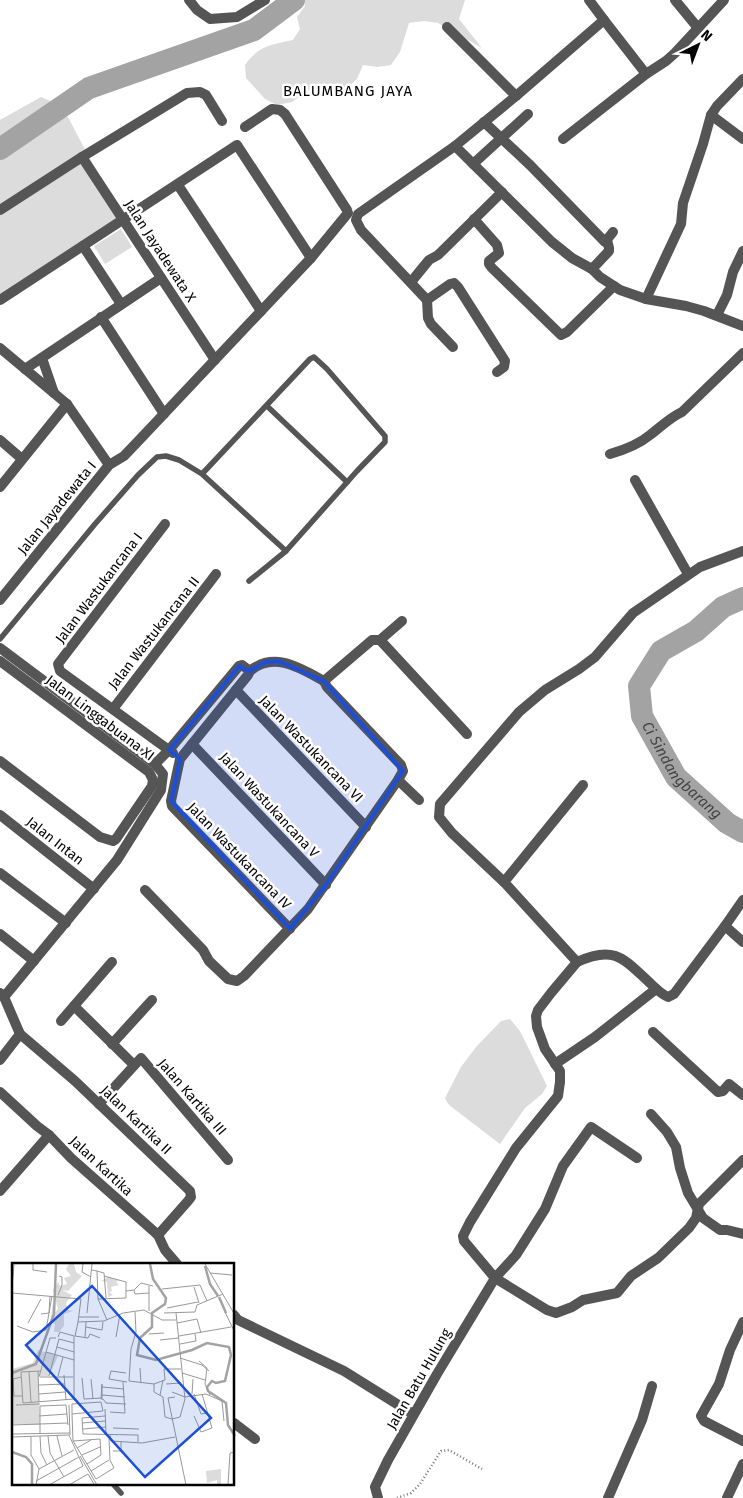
<svg xmlns="http://www.w3.org/2000/svg" width="743" height="1498" font-family="'Fira Sans',sans-serif">
	<style>
		.green { fill: #dcdcdc }
		.lines { fill: none; stroke-linecap: round; stroke-linejoin: round }
		.river { stroke: #a3a3a3; stroke-width: 22 }
		.path { stroke: #777; stroke-width: 2.5; stroke-dasharray: 1 2.5; stroke-linecap: butt }
		.service { stroke: #555; stroke-width: 5.5 }
		.minor { stroke: #555; stroke-width: 10 }
		.tertiary { stroke: #555; stroke-width: 10 }
		.marked { fill: #1d4ed8; fill-opacity: 0.2; stroke: #1d4ed8; stroke-width: 4; stroke-linejoin: round }
		.labels { text-anchor: middle; dominant-baseline: central; stroke-width: 5; stroke-linejoin: round; paint-order: stroke }
		.street-label { font-size: 14px; fill: #000; stroke: #fff }
		.neighbourhood-label { font-size: 15px; letter-spacing: 1px; fill: #000; stroke: #fff }
		.water-label { font-size: 15px; font-style: italic; fill: #444; stroke: #fff }
		.inset-river { fill: none; stroke: #a3a3a3; stroke-width: 2.5 }
		.inset-road { fill: none; stroke: #999; stroke-width: 1 }
		.view { fill: #1d4ed8; fill-opacity: 0.15; stroke: #1d4ed8; stroke-width: 2.5 }
		.inset-edge { fill: none; stroke: #000; stroke-width: 2.5 }
	</style>
	<rect width="100%" height="100%" fill="#fff"/>
	<!-- green -->
	<g class="green">
		<path d="M304 0H465L459 19 482 48 438 23 424 21 409 23 400 52 391 65 377 67 363 65 357 79 344 91 317 84 292 102 277 105 265 99 246 78 245 65C259 45 271 45 293 40L300 29 297 17 305 6Z"/>
		<polygon points="41,97 62,106 124,223 0,303 0,120"/>
		<polygon points="121,229 132,247 105,264 94,246"/>
		<polygon points="510,1019 520,1031 547,1086 542,1094 525,1108 500,1144 449,1105 445,1098 461,1067 476,1047 501,1021"/>
	</g>
	<g class="lines">
		<!-- river -->
		<g class="river">
			<polyline points="0,149 89,88 254,30 294,0"/>
			<path id="s1" d="M743 598 723 607 696 631 661 651 639 686 642 716 676 777 727 823 743 832"/>
		</g>
		<!-- path -->
		<polyline class="path" points="397,1498 411,1493 420,1484 441,1451 449,1450 482,1469"/>
		<!-- service -->
		<g class="service">
			<polyline points="267,406 347,482"/>
			<polyline points="249,581 286,551"/>
			<polyline points="0,639 95,524 138,475 157,457 166,456 179,460 202,474 286,551 357,471 385,442 385,436 327,369 314,357 310,359 202,474"/>
			<polyline points="113,1484 121,1493"/>
		</g>
		<!-- minor -->
		<g class="minor">
			<polyline points="189,0 197,10 210,19 237,17 265,0"/>
			<polyline points="589,0 604,20 516,96 455,146 552,242 572,258 592,269 600,277 620,290 646,299 686,306 704,311 743,326"/>
			<polyline points="675,0 698,28"/>
			<polyline points="604,20 646,74"/>
			<polyline points="447,27 516,96"/>
			<polyline points="711,115 743,139"/>
			<polyline points="484,122 530,165 605,242 613,232"/>
			<polyline points="563,139 646,74 666,61 675,53 724,0"/>
			<polyline points="455,146 358,214 356,220 361,230 427,300 450,284 454,283 458,287 505,361 504,367 497,372"/>
			<polyline points="82,157 215,360"/>
			<polyline points="473,164 528,114"/>
			<polyline points="178,185 261,311"/>
			<polyline points="0,210 82,157 187,93 200,92 206,95 222,121"/>
			<polyline points="474,219 497,245 499,253 489,261 489,264 492,268 561,335 567,332 614,286"/>
			<polyline points="83,246 121,304"/>
			<polyline points="592,269 609,251 609,248 607,240"/>
			<polyline points="411,282 429,260 438,255 502,192"/>
			<polyline points="646,299 681,224 683,203 703,144 711,115 717,106 743,79"/>
			<polyline points="0,300 237,145 311,258"/>
			<polyline points="427,300 428,318 431,324 453,347"/>
			<polyline points="717,315 727,295 733,272 743,251"/>
			<polyline points="101,317 164,414"/>
			<polyline points="0,348 67,404 109,465"/>
			<polyline points="42,358 54,393"/>
			<polyline points="25,369 161,278"/>
			<polyline points="0,440 22,459"/>
			<path d="M610 454C624 450 638 445 650 435 661 427 669 418 682 412L743 353"/>
			<polyline points="635,480 688,574"/>
			<polyline points="0,487 67,404"/>
			<polyline points="165,524 58,664 60,671 173,753"/>
			<polyline points="743,551 700,567 633,613 595,657 579,669 545,690 519,712 440,804 439,817 452,833 504,882 577,962 551,993 538,1010 536,1016 537,1027 545,1049 560,1071 560,1082 558,1096 516,1148 470,1222 463,1236 464,1241 495,1278 547,1310 556,1313 572,1307 583,1300 617,1293 631,1276 658,1258 689,1228 696,1218 699,1204 743,1160"/>
			<polyline points="0,600 109,465 124,456 144,435 311,258 348,213 347,210 285,114 280,110 272,109 245,127"/>
			<polyline points="380,640 402,621"/>
			<polyline points="0,648 155,764 163,774 161,790 117,860 4,997"/>
			<polyline points="0,661 149,772 153,780 152,786 116,839 113,841 100,837 0,761"/>
			<path d="M250 671C274 651 300 668 324 681"/>
			<polyline points="324,681 372,640 380,640 467,734"/>
			<polyline points="236,690 366,827"/>
			<polyline points="113,709 216,574"/>
			<polyline points="192,744 326,885"/>
			<polyline points="155,764 169,750 239,666 242,665 250,671 248,675 180,759 171,801 172,806 290,929"/>
			<polyline points="398,780 419,800"/>
			<polyline points="0,815 94,889"/>
			<polyline points="0,873 66,923"/>
			<polyline points="504,882 583,785"/>
			<polyline points="145,890 203,950 209,961 228,979 237,981 244,976 308,909 398,780 403,771 401,765 327,687 324,681"/>
			<polyline points="725,926 743,900"/>
			<polyline points="0,934 34,961"/>
			<path d="M577 962C614 945 623 958 650 983 655 988 661 994 668 997L674 994 725 926 743 942"/>
			<polyline points="0,993 4,997 20,1034 75,1081 190,1191 191,1197 188,1201 158,1235"/>
			<polyline points="74,1006 134,1065"/>
			<polyline points="61,1021 112,962"/>
			<polyline points="653,1032 718,1092 723,1091 729,1084 743,1095"/>
			<polyline points="112,1044 152,1000"/>
			<polyline points="0,1060 20,1034"/>
			<polyline points="555,1064 595,1037 656,989"/>
			<polyline points="0,1092 37,1126 49,1135 71,1158 158,1235 165,1250 177,1264"/>
			<polyline points="99,1104 141,1058 228,1160"/>
			<polyline points="651,1114 667,1132 676,1147 680,1168 688,1193 703,1218 720,1230 727,1230 743,1234"/>
			<polyline points="0,1191 49,1135"/>
			<polyline points="495,1278 516,1255 545,1209 563,1166 591,1127 637,1158"/>
			<polyline points="234,1315 238,1320 344,1371 413,1414"/>
			<polyline points="743,1322 730,1350 719,1384 701,1416 704,1421 743,1441"/>
			<polyline points="234,1423 255,1439"/>
			<polyline points="608,1498 642,1420 652,1386"/>
			<polyline points="727,1498 743,1464"/>
		</g>
		<!-- tertiary -->
		<polyline class="tertiary" points="378,1498 375,1487 388,1460 437,1374 495,1278"/>
	</g>
	<!-- marked area -->
	<path class="marked" d="M279 661 324 681 403 771 326 885 290 929 171 801 180 759 169 750 239 666 249 671 265 662Z"/>
	<g class="labels">
		<!-- street labels -->
		<g class="street-label">
			<text transform="translate(160 251) rotate(57)">Jalan Jayadewata X</text>
			<text transform="translate(57 508) rotate(-51)">Jalan Jayadewata I</text>
			<text transform="translate(99 588) rotate(-53)">Jalan Wastukancana I</text>
			<text transform="translate(154 633) rotate(-52)">Jalan Wastukancana II</text>
			<text transform="translate(100 718) rotate(37)">Jalan Linggabuana XI</text>
			<text transform="translate(311 749) rotate(46)">Jalan Wastukancana VI</text>
			<text transform="translate(269 805) rotate(47)">Jalan Wastukancana V</text>
			<text transform="translate(55 841) rotate(38)">Jalan Intan</text>
			<text transform="translate(239 856) rotate(46)">Jalan Wastukancana IV</text>
			<text transform="translate(192 1097) rotate(49)">Jalan Kartika III</text>
			<text transform="translate(136 1120) rotate(44)">Jalan Kartika II</text>
			<text transform="translate(101 1166) rotate(43)">Jalan Kartika</text>
			<text transform="translate(419 1379) rotate(-60)">Jalan Batu Hulung</text>
		</g>
		<!-- neighbourhood labels -->
		<g class="neighbourhood-label">
			<text x="348" y="91">BALUMBANG JAYA</text>
		</g>
		<!-- water labels -->
		<g class="water-label">
			<text stroke="none"><textPath href="#s1" startOffset="238">Ci Sindangbarang</textPath></text>
		</g>
	</g>
	<!-- overview -->
	<g transform="translate(12 1263)">
		<rect width="222" height="222" fill="#fff"/>
		<path d="M57 1H62L64 9 70 13 56 28 50 27 60 32 54 40 56 47 61 48 52 51V63L47 69H42L43 61 38 59 41 39 42 51 46 46 41 27 46 19 48 23 55 21 52 15 59 13 54 6ZM96 14 107 17 104 19 107 22 99 24 100 28 97 29 101 32 96 34 95 19 89 18ZM26 87 46 93 37 113H26L28 162 0 161V106L21 100ZM209 206V222H205V217L195 220 194 208Z" fill="#dcdcdc"/>
		<path class="inset-river" d="M138 1 141 16 154 35 153 41 140 50V64L128 75 125 92 144 97 180 87 195 80 217 84 219 92 213 118 204 120 200 118 195 124 196 128 214 140 216 162 223 173M193 3 198 21 206 33M207 34 214 50M0 110 24 101 42 51 44 1M0 189 14 194 20 201V222"/>
		<path class="inset-road" d="M21 1V7L35 9M71 1 70 9 79 14M193 1 223 52M80 7 85 8 86 36 95 57M85 8 92 10 94 35M198 10 220 12M137 23V48M182 24 187 40M0 25 2 1M150 26 188 22 195 38M122 27 123 31 137 30M114 28 122 27 129 20 141 23M0 30 69 36 66 59 92 58 111 50 132 47 150 57H164M46 32 50 22V14L47 13M86 36 114 35V19L92 13M155 45 186 39M123 49 124 69 119 86 117 118 142 121V129L151 134 153 154 160 156 168 154 173 136 164 50M213 49 223 70M75 50 80 1M152 50 183 49 185 42 211 31M29 51 37 50 38 33M67 54H87M66 59 63 73 76 75 78 71 88 75M16 60 29 36M165 60 185 56 189 70M5 63 21 69 34 67 40 33M74 64 90 67 91 59M137 71 152 70M167 73 219 64M73 74 74 59M104 74 108 51M148 77 167 75M168 81 184 78 183 71M45 84 62 89M34 89 62 97M168 95 190 102 197 108M187 98 195 105 193 121 198 132M128 105 129 120M26 108 27 139M29 108 9 109 11 140 62 136V73L48 69 46 74M17 109 19 139M170 110 193 117M52 112 54 137M37 113 47 76 62 80M46 113 51 94M9 114 1 116 2 133H10M27 114 38 75H44M28 114H61M70 115 72 136 90 135M79 116 81 136M97 116 99 108 114 110M97 116 115 119M142 121 153 117 152 106H169M154 121 169 120M27 122 53 121M90 124 112 126M160 129 173 134 194 131 210 138 212 158M27 131 53 129M180 131 181 116M182 131 189 151 195 150M90 132 113 134M148 132 151 117M163 134 156 135 157 140 174 222M89 136 90 121V137M91 136 94 140 114 141M89 139 91 148 60 151V141ZM4 142 28 141M57 142 58 172M93 146 94 170M98 149 113 150 111 119M60 151 61 178 84 216 102 205 98 197 97 176M27 153 55 151M93 153 70 155 71 171 126 172V179M182 153 189 169 200 165 190 131M70 160 93 158M0 162 56 160M101 165 127 166M71 166 94 164M0 171 58 170M28 171V143L54 142 56 162M98 172 99 178 130 180 163 174M28 173 29 190 35 202M36 173 38 190 52 214M45 173 50 193M0 174 57 172 71 203M19 174V192L27 206M61 178 88 176 89 192M65 185 79 177M101 188H109V178M70 192 88 184M68 193 85 222M75 201 89 192M27 206 62 187M79 208 97 197M24 218 67 194M24 222 27 206M37 222 71 203M57 222 76 211 82 221M216 222 218 190 223 189"/>
		<path class="view" d="M80 23 199 155 133 214 14 82Z"/>
		<rect width="222" height="222" class="inset-edge"/>
	</g>
	<!-- north arrow -->
	<g transform="translate(698 45) rotate(42)" stroke="#ffffff" stroke-width="4" paint-order="stroke">
	<path d="M0-4L9 19L0 12L-9 19Z" fill="#000000"/>
	<text y="-8" font-size="14" font-weight="bold" text-anchor="middle" fill="#000000">N</text>
	</g>
</svg>
